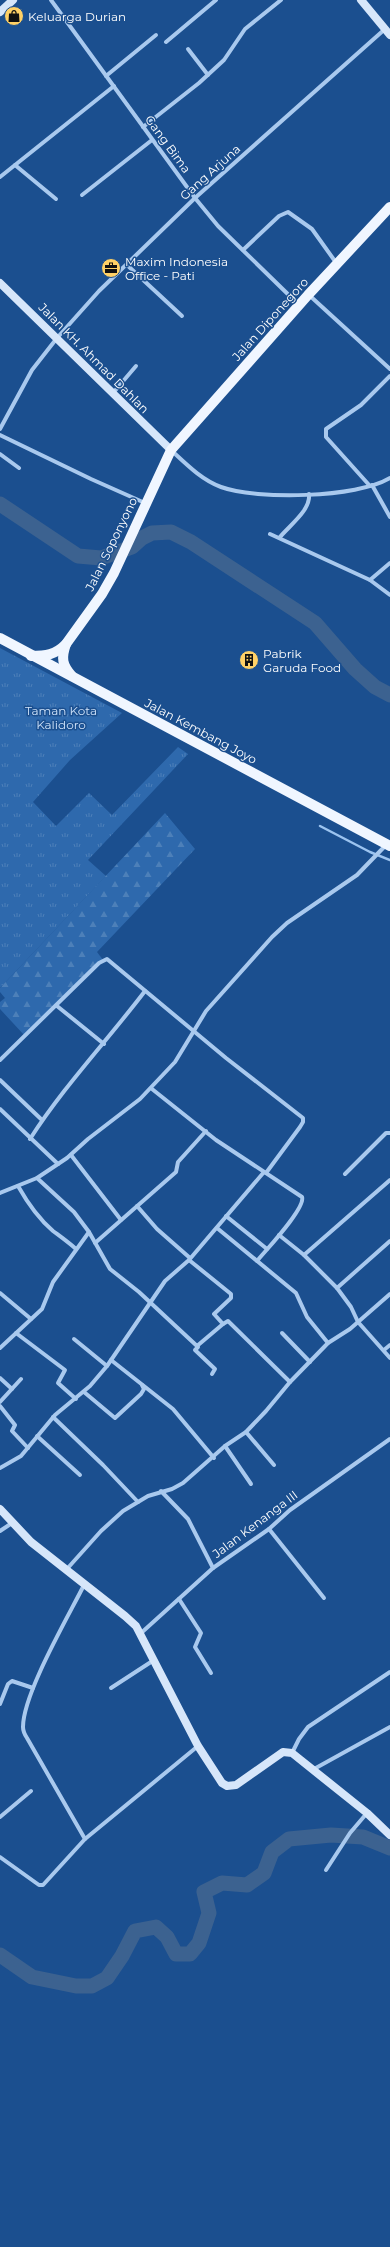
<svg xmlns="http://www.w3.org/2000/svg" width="390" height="2247" font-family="Montserrat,sans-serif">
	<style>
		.grass { fill: url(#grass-tufts) }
		.forest { fill: url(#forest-firs) }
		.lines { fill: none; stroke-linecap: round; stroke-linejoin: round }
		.stream { stroke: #9cc4f0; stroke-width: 2.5 }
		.river { stroke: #3c6290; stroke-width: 15 }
		.street { stroke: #a9c9ee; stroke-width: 4 }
		.secondary { stroke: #d6e6fa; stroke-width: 8 }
		.primary { stroke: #f0f6ff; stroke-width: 10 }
		.labels { text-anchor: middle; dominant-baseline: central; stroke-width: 3; stroke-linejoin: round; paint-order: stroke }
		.poi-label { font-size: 12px; fill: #fff; stroke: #1b4f8f; text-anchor: start }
		.street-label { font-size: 12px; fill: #fff; stroke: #1b4f8f }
		.park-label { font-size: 12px; fill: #cfe3fa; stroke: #1b4f8f }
	</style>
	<defs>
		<pattern id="grass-tufts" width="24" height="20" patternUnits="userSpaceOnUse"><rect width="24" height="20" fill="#2e69ad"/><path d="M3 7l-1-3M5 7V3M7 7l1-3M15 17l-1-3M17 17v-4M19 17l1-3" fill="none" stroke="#4d80b9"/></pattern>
		<pattern id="forest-firs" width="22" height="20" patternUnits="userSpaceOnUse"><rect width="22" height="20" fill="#2e69ad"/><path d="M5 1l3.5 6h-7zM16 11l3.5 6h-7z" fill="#4d80b9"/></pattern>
	</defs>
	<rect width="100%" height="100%" fill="#1b4f8f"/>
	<!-- grass -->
	<polygon class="grass" points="0,648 122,713 70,760 33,802 56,826 89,793 112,815 178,747 188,754 88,860 106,876 0,988"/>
	<!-- forest -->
	<polygon class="forest" points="165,813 195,849 97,952 103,960 25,1036 0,1009 0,1002 5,998 0,992 0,988"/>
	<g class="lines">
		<!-- stream -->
		<polyline class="stream" points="320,826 370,852 390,860"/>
		<!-- river -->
		<g class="river">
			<polyline points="0,504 78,556 101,558 132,547 142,538 152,533 171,532 191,542 315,623 355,669 375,687 390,695"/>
			<polyline points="0,1955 32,1977 76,1986 92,1986 107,1978 122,1956 135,1931 156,1927 167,1937 176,1954 190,1954 199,1943 209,1913 204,1892 222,1883 247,1885 264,1873 272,1852 289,1839 331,1835 363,1837 390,1848"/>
		</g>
		<!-- street -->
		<g class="street">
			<polyline points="51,0 195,198 218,226 298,304"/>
			<polyline points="166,42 216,0"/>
			<polyline points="188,49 208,75"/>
			<polyline points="106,76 156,35"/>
			<polyline points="143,127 199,83 224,60 245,29 281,0"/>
			<polyline points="15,165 56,199"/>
			<polyline points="0,177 114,86"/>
			<polyline points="82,195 152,140"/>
			<polyline points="243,250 279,216 288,212 312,229 337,264"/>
			<polyline points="127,265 182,316"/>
			<polyline points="309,295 390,369"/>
			<polyline points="113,393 136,366"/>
			<polyline points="0,429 32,370 57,338 99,291 195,198 385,29"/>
			<polyline points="0,435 91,479 145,503"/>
			<path d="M172 451C187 465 202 480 221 487 257 500 357 498 390 478"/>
			<polyline points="0,454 19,468"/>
			<polyline points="372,485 390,517"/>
			<polyline points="370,486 326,437 326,429 361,405 390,376"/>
			<polyline points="270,534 370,580 390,595"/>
			<path d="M280 537C290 525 311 510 309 494"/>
			<polyline points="370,580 390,563"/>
			<polyline points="57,1006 104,1044"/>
			<polyline points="0,1060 99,963 107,959 226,1058 303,1118 303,1122 300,1127 266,1173"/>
			<polyline points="0,1080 42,1120"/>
			<path d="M152 1089 216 1140 302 1197C306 1208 265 1251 257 1261"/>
			<polyline points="0,1109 58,1164"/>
			<path d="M30 1139C64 1086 107 1041 145 991"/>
			<polyline points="71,1155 121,1220"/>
			<polyline points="345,1174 386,1133 390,1133"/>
			<polyline points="37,1178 74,1212 89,1232 110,1269 139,1292 197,1346 223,1324 228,1321 290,1382"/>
			<path d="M18 1186C27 1202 39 1219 53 1231 61 1237 68 1242 76 1249"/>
			<polyline points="0,1193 37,1178 67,1158 88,1139 140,1099 175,1062 206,1011 272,937 287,923 357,875 386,845"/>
			<polyline points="137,1206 157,1229 190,1258"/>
			<polyline points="226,1216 267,1249"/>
			<polyline points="217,1228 296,1293 307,1317 328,1343"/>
			<polyline points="279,1235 304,1255 337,1288"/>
			<polyline points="390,1241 337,1288 351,1307 358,1322 390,1358"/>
			<polyline points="95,1243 176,1172 178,1162 206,1131"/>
			<polyline points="304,1255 390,1180"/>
			<polyline points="189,1260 231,1294 231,1298 214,1314 223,1324"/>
			<polyline points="0,1293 31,1319"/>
			<polyline points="16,1333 65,1370 58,1383 76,1399"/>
			<polyline points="282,1333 310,1362"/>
			<polyline points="74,1339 107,1366"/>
			<polyline points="198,1347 195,1350 215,1369 212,1374"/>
			<polyline points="0,1348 42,1309 53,1282 89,1232"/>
			<polyline points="384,1350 390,1345"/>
			<polyline points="111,1360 173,1409 214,1458"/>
			<polyline points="0,1378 12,1389"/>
			<polyline points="84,1392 115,1418 141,1394 144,1389 142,1385"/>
			<polyline points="0,1402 21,1379"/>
			<polyline points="0,1406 15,1425 12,1431 28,1448"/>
			<polyline points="53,1417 103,1465 138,1502"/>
			<polyline points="246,1432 274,1465"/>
			<polyline points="37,1436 80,1475"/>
			<polyline points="225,1446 251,1484"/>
			<polyline points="0,1468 21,1456 55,1415 90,1386 107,1366 165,1281 189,1260 264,1172"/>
			<polyline points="161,1491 188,1519 213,1568"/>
			<polyline points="269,1529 324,1598"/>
			<polyline points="0,1531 12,1523"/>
			<polyline points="66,1570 101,1531 123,1511 148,1496 172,1489 183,1483 225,1446 246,1432 266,1411 290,1382 328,1343 350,1329 390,1294"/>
			<path d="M84 1585C68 1617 23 1694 23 1727 23 1730 25 1735 27 1738L85 1839"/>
			<polyline points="179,1599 201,1633 195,1647 211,1673"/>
			<polyline points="140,1634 213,1568 269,1529 290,1510 390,1439"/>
			<polyline points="111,1688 154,1660"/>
			<polyline points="0,1704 8,1684 12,1681 33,1688"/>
			<polyline points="292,1753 299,1739 308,1727 390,1672"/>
			<polyline points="314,1769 390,1727"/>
			<polyline points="0,1817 31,1791"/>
			<polyline points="0,1857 39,1885 43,1885 85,1839 198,1746"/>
			<polyline points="326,1870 350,1833 367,1813"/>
		</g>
		<!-- secondary -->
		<g class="secondary">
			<polyline points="361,0 390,35"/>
			<polyline points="0,12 13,0"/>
			<polyline points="0,283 171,450"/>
			<polyline points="0,1509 31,1542 125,1616 136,1626 198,1746 222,1783 227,1786 236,1785 283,1752 292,1753 367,1813 390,1835"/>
		</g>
		<!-- primary -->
		<g class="primary">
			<polyline points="0,638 390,846"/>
			<path d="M66 644C61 658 62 665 72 676"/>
			<path d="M31 656C46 656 55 655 66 644L102 594 114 573 171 450 308 295 390 207"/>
		</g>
	</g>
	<!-- icons -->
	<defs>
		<symbol id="shop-disc" viewBox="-11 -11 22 22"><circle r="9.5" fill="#ffd166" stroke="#1b4f8f"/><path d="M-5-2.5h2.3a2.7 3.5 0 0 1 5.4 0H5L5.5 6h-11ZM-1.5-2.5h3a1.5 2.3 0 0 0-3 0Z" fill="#111"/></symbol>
		<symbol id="office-disc" viewBox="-11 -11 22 22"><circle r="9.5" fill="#ffd166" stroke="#1b4f8f"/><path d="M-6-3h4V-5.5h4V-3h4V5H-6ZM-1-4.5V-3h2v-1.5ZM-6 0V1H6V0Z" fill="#111"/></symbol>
		<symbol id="building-disc" viewBox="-11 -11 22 22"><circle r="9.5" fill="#ffd166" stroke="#1b4f8f"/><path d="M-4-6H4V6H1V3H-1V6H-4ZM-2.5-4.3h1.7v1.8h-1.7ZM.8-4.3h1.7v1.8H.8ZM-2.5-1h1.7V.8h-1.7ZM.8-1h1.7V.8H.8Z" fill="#111"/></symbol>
	</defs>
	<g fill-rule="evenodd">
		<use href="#shop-disc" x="3" y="5" width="22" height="22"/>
		<use href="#office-disc" x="100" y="257" width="22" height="22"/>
		<use href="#building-disc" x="238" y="649" width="22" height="22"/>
	</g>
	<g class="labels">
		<!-- poi labels -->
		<g class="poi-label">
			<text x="28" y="16">Keluarga Durian</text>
			<text x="125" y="261">Maxim Indonesia<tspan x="125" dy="14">Office - Pati</tspan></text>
			<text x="263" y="653">Pabrik<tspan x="263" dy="14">Garuda Food</tspan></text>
		</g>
		<!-- street labels -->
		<g class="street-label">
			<text transform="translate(168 144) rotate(54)">Gang Bima</text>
			<text transform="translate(210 172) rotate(-42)">Gang Arjuna</text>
			<text transform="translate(270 319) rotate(-48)">Jalan Diponegoro</text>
			<text transform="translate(94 358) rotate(45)">Jalan KH. Ahmad Dahlan</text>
			<text transform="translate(111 544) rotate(-64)">Jalan Soponyono</text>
			<text transform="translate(201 731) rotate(28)">Jalan Kembang Joyo</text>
			<text transform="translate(255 1524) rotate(-37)">Jalan Kenanga III</text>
		</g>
		<!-- park labels -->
		<g class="park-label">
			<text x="61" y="710">Taman Kota<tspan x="61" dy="14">Kalidoro</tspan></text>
		</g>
	</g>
</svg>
